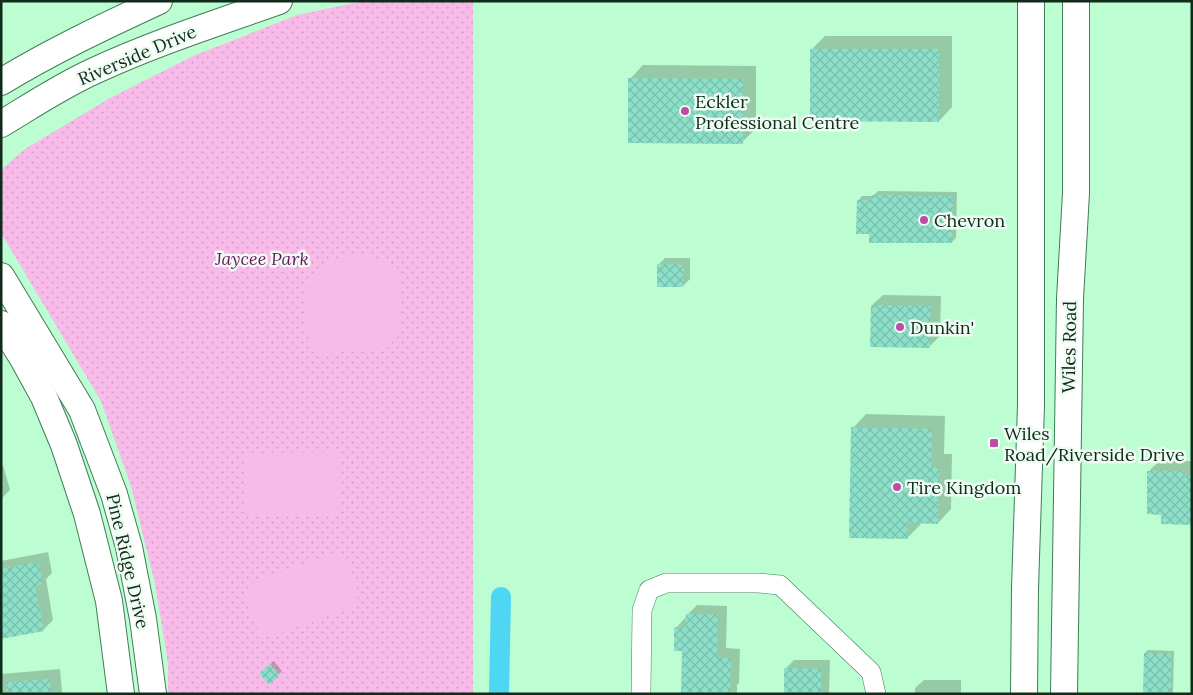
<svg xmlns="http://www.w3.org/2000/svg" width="1193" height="695" font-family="Lora,serif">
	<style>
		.park { fill: url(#park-dots) }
		.pitch { fill: #f8bbe9 }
		.shadow { fill: #0003 }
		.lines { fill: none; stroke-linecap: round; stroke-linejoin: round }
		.canal { stroke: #4fd6f3; stroke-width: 20 }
		.building { fill: url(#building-cross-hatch) }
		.street-casing { stroke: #3f7d57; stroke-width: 20 }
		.secondary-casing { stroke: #3f7d57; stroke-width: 28 }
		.street { stroke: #fff; stroke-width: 19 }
		.secondary { stroke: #fff; stroke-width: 26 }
		.poi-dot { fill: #bc4ca8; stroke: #effcf3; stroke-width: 2 }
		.labels { text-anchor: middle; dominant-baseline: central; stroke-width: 5; stroke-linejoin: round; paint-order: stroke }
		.street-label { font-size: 18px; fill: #112b1b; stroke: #effcf3 }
		.poi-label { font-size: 18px; fill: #112b1b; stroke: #effcf3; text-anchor: start }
		.park-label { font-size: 18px; font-style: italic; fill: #701563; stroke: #effcf3 }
	</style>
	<defs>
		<pattern id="park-dots" width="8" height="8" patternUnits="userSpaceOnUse" patternTransform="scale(1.25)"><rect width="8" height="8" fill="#f8bbe9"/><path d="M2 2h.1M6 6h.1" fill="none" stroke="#d4a1c7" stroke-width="1.8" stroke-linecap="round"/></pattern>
		<pattern id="building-cross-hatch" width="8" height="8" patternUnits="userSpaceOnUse" patternTransform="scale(1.25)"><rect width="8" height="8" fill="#8ce0c9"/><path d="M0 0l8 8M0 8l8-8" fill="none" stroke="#78c0ac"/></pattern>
	</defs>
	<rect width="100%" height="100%" fill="#bcfdd1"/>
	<!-- park -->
	<polygon class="park" points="364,1 473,1 473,694 168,694 168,663 155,584 131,486 101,401 1,233 1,170 25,149 110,98 193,56 297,15"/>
	<!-- pitch -->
	<g class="pitch">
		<path d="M360 256C375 256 386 262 399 269V335L388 347 316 355C310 345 308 334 306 322 302 300 306 272 329 262 338 257 350 257 360 256Z"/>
		<polygon points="338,452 338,514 245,514 245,453"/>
		<polygon points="334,553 346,559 359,593 355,606 270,637 259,632 245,595 250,583"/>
	</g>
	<!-- shadow -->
	<g class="shadow">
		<polygon points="825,36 952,36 952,107 939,121 812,49"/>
		<polygon points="643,65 756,66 756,129 742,142 630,79"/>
		<polygon points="878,191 957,192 956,238 952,242 870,233 858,201 862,196 873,196"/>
		<polygon points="665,258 690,258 690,279 683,286 658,265"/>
		<polygon points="883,295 941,296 940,336 930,346 872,305"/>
		<polygon points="866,414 945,416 944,454 952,454 951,509 938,523 921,522 921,524 907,538 853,428"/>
		<polygon points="1159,461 1192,461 1192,523 1163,513 1149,471"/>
		<polygon points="3,465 10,490 1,499 1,466"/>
		<polygon points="48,552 52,573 46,579 53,620 43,630 1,638 1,561"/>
		<polygon points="697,605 727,606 726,648 740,649 739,683 737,685 737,694 682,694 683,650 676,628 685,618 687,618 687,615"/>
		<polygon points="1148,650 1174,651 1173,694 1144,694 1145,653"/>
		<polygon points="794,660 830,660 829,694 785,694 786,668"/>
		<polygon points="274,661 282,671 269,683 264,670"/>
		<polygon points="60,669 62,692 60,694 1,694 1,674"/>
		<polygon points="924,680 961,680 961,694 915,694 915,688"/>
	</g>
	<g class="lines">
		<!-- canal -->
		<polyline class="canal" points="499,694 501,597"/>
	</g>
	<!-- building -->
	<g class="building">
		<polygon points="810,49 939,49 939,122 810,121"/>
		<polygon points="628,78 743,79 743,144 628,143"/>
		<polygon points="872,195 953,196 952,243 869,243 869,234 856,234 857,200 872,200"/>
		<polygon points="657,264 684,265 683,287 657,287"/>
		<polygon points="871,305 931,306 930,348 870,347"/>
		<polygon points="851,427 932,429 931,467 939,467 938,524 908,523 908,539 849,538"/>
		<polygon points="1147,471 1184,471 1184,476 1192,476 1192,525 1161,524 1161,515 1147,514"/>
		<polygon points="38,562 43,584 35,586 44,631 1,639 1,569"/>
		<polygon points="686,614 718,615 717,657 731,658 730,694 681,693 682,651 674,651 674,627 685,627"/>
		<polygon points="1144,653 1171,653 1171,694 1143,694"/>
		<polygon points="270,664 280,675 269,685 259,673"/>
		<polygon points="784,668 821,669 821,694 784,694"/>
		<polygon points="50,679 51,694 7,694 6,682"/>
	</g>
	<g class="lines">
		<defs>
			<polyline id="street" points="641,694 642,610 649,590 666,583 758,583 780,585 871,672 876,694"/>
			<g id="secondary">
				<path d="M1 82C52 51 105 26 159 1"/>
				<path d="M1 124C31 106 61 86 94 71 154 43 217 23 279 1"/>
				<polyline points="1,276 82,410 114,494 129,547 143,619 153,694"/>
				<polyline points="1,324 22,357 44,397 64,445 87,514 109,601 121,694"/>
				<polyline points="1024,694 1025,588 1031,405 1031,1"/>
				<polyline points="1064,694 1070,299 1076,193 1076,1"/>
			</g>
		</defs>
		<!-- street casing -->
		<use href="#street" class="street-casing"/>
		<!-- secondary casing -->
		<use href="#secondary" class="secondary-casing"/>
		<!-- street -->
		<use href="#street" class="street"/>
		<!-- secondary -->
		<use href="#secondary" class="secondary"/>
	</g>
	<!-- markers -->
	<g class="poi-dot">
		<circle cx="685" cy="111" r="5"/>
		<circle cx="924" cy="220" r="5"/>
		<circle cx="900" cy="327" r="5"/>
		<rect x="989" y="438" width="10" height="10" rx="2.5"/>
		<circle cx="897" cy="487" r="5"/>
	</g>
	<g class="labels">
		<!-- street labels -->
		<g class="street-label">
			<text transform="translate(137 55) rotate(-23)">Riverside Drive</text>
			<text transform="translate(1069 347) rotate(-89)">Wiles Road</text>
			<text transform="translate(128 561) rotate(77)">Pine Ridge Drive</text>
		</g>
		<!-- poi labels -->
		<g class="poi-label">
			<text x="695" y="101">Eckler<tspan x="695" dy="21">Professional Centre</tspan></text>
			<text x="934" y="220">Chevron</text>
			<text x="910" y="327">Dunkin'</text>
			<text x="1004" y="433">Wiles<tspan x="1004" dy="21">Road/Riverside Drive</tspan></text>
			<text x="907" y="487">Tire Kingdom</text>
		</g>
		<!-- park labels -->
		<g class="park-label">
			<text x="262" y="258">Jaycee Park</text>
		</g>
	</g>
	<!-- border -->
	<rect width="1193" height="695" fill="none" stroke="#112b1b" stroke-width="5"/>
</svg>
